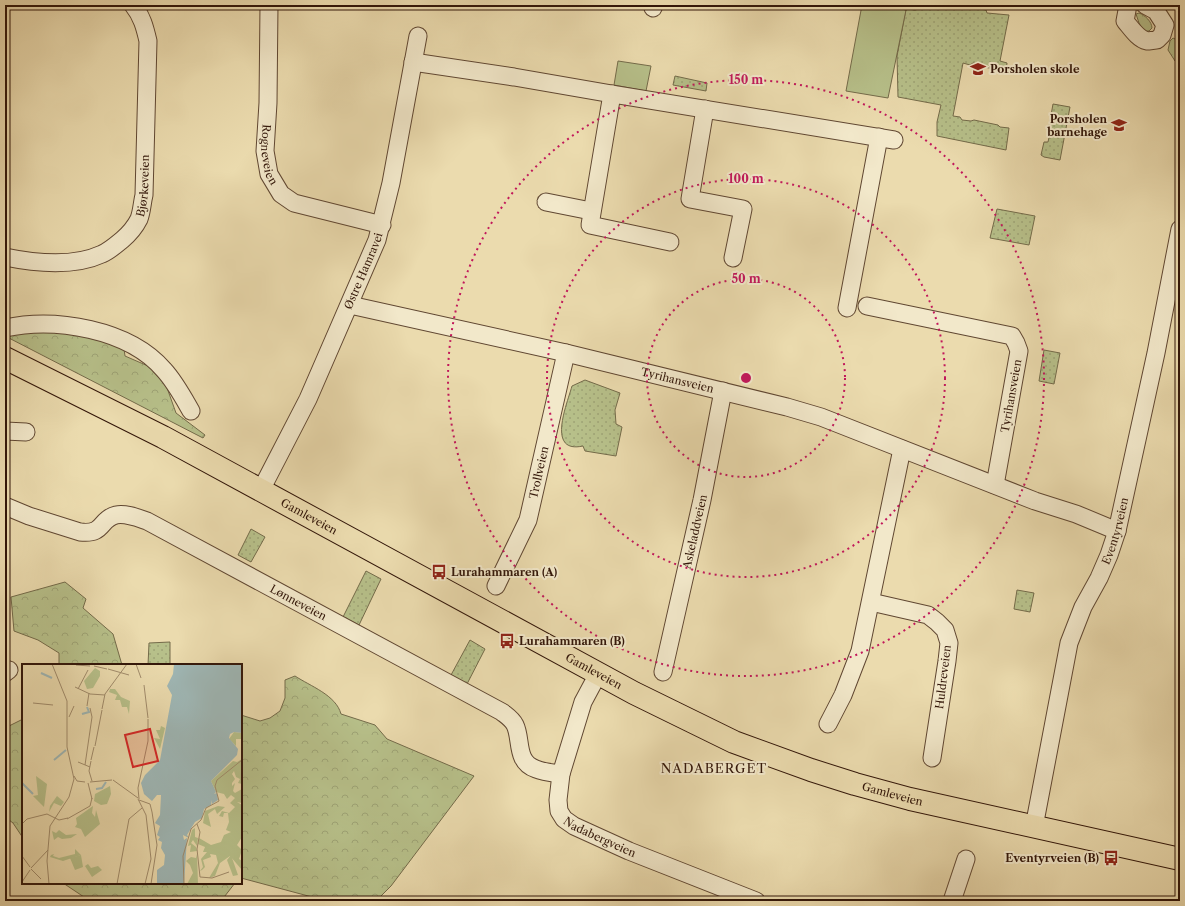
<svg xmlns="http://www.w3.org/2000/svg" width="1185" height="906" font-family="'Libre Caslon Text',serif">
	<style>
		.grass { fill: url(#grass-tufts); stroke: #746b4a }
		.forest { fill: url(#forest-crowns); stroke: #746b4a }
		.park { fill: url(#park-dots); stroke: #746b4a }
		.pitch { fill: #b7c08a; stroke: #746b4a }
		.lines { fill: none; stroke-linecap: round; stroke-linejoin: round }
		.minor-casing { stroke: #604732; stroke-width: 19 }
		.major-casing { stroke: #321609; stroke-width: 24 }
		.minor { stroke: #f2e8ca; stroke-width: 17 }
		.major { stroke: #ebdbae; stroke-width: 22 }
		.ring { fill: none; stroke: #c2185b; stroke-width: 2; stroke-dasharray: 2 4 }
		.labels { text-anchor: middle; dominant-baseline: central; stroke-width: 4; stroke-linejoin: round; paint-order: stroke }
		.poi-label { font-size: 11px; font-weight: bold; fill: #321609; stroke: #f2e8ca; text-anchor: start }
		.street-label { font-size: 11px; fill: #321609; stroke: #f2e8ca }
		.quarter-label { font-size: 13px; letter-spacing: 1px; fill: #321609; stroke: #f2e8ca }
		.inset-river { fill: none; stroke: #9fb8b7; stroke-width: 2 }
		.inset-road { fill: none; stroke: #a18c6c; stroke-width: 1 }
		.view { fill: #d62828; fill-opacity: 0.15; stroke: #d62828; stroke-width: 2 }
		.inset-edge { fill: none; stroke: #321609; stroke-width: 2 }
		.centre { fill: #c2185b; stroke: #f2e8ca; stroke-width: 2 }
		.ring-label { font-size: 12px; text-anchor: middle; font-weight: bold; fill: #c2185b; stroke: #f2e8ca; stroke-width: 4; stroke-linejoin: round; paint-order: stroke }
	</style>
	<defs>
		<pattern id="grass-tufts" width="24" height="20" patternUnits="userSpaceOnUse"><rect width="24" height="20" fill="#b7c08a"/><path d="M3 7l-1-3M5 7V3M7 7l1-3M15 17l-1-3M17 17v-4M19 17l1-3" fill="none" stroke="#9ea476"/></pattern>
		<pattern id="forest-crowns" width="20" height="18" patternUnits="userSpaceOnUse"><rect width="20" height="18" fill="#b7c08a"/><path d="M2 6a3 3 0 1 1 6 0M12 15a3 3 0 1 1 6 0" fill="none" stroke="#9ea476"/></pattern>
		<pattern id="park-dots" width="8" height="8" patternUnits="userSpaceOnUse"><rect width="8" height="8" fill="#b7c08a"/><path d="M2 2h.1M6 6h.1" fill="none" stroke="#9ea476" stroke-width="1.8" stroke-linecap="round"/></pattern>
	</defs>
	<rect width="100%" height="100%" fill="#ebdbae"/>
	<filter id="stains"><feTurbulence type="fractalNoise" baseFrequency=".005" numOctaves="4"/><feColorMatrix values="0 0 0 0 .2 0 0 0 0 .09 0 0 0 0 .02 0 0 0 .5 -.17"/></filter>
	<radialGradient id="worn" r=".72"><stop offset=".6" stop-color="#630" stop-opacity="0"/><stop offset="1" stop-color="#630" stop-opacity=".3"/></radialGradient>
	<!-- grass -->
	<g class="grass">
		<path d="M1139 13C1145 15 1152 22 1152 28L1149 31H1144L1139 23 1136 14Z"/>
		<polygon points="1173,38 1177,40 1178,44 1175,61 1168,50 1170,41"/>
	</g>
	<!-- forest -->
	<g class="forest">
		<polygon points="72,330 124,349 125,356 148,366 166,385 176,413 205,435 203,438 5,336 5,333"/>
		<polygon points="65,582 86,599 83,608 113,634 122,665 59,665 59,653 38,640 14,631 11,597"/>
		<path d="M295 676C310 686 336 695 341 714L375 725 387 739 474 776 391 886 376 901H327L241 878V715L260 721 270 718 280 711 285 698V680Z"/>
		<polygon points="23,719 23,838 13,823 5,817 5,728"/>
		<polygon points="63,883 235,883 221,901 90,901"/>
	</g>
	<!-- park -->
	<g class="park">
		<polygon points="921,5 974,5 974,8 986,10 987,13 1009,15 1000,61 1007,63 1006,71 984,67 982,65 973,63 970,65 963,63 953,116 960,117 962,120 971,121 974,120 998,125 1000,127 1009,128 1006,150 937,136 937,122 941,105 898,97 897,56 906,9 916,10 920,7"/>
		<polygon points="675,76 707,83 706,91 673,85"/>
		<polygon points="1053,104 1070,107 1060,160 1044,157 1041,155 1044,142 1048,142 1050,133 1048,132"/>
		<polygon points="997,209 1035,216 1029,245 990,238"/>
		<polygon points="1044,350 1060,353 1054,384 1039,381"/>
		<path d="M585 380 620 393 615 410 616 424 622 427 616 456 585 451 583 446C546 454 567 404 572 386Z"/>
		<polygon points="251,529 265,537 251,562 238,555"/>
		<polygon points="366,571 381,579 359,625 343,617"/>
		<polygon points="1017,590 1034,593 1030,612 1014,609"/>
		<polygon points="470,640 485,649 467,684 451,675"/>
		<polygon points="170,642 170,665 148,665 149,643"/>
	</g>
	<!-- pitch -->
	<g class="pitch">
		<polygon points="862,5 882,5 906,10 888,98 846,91"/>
		<polygon points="618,61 651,66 646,91 614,85"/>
	</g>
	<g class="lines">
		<defs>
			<g id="minor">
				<path id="s1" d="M269 5 268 103 265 151 269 174 281 194 294 203 382 225"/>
				<path d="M1128 5 1125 21C1131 28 1138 39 1147 41 1150 41 1154 40 1157 40L1162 35 1165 25 1156 11 1145 5"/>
				<polyline points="653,8 654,5"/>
				<polyline points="413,62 514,77 612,94 894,140"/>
				<polyline points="612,94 590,225 670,242"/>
				<polyline points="705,109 690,199 743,209 733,258"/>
				<polyline points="546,202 591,211"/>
				<path id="s2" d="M5 257C34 263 74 267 102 254 109 251 116 245 122 240 129 234 135 227 139 219 142 211 142 203 144 195L148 41C145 28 142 16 133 5"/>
				<path id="s3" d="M350 305 566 353 787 407 821 417 1035 501 1076 514 1117 531"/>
				<polyline points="867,306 1012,336 1016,343 1019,351 995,485"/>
				<polyline points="847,308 879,137"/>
				<path d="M5 328C55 317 129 329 164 370 175 382 183 397 191 411"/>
				<polyline points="5,431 26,432"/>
				<path id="s4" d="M261 490 308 399 377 240 391 183 418 36"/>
				<path id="s5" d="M5 506 29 516 80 532C105 535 99 519 116 515 126 513 138 518 147 521L502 712C507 716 512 719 515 725 522 739 515 762 536 769 543 772 553 773 561 774"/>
				<path id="s6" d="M496 586 528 520 566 353"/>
				<polyline points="871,602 928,615 937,622 945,630 949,643 947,661 932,758"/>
				<path id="s7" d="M663 672 702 500 723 391"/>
				<polyline points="5,673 9,670"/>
				<path id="s8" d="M598 674 583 702 561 774 558 800 559 811 564 819 574 826 629 851 756 901"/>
				<polyline points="828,724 843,695 860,651 902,449"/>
				<path id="s9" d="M1034 827 1069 643 1083 607 1099 578 1109 555 1117 531 1156 353 1180 229"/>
				<polyline points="952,901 966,859"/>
			</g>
			<g id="major">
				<path id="s10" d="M5 358 163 437 634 693 734 742 811 770 855 784 910 799 1180 859"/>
			</g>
		</defs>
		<!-- minor casing -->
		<use href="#minor" class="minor-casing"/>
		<!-- major casing -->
		<use href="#major" class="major-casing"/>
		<!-- minor -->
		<use href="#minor" class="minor"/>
		<!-- major -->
		<use href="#major" class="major"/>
	</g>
	<!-- distance rings -->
	<g class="ring">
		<circle cx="746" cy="378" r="99"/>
		<circle cx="746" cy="378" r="199"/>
		<circle cx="746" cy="378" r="298"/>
	</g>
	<!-- icons -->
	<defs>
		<symbol id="school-bare" viewBox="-9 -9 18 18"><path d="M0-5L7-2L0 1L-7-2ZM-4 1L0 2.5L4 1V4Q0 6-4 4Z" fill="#8f2418" stroke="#f2e8ca" stroke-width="2.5" paint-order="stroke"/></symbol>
		<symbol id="bus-bare" viewBox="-9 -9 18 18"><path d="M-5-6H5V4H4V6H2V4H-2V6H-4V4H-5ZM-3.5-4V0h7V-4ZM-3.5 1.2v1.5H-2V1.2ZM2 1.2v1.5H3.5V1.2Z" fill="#8f2418" stroke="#f2e8ca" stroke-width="2.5" paint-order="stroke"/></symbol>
	</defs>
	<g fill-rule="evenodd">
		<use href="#school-bare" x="967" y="58" width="22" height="22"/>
		<use href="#school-bare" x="1108" y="114" width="22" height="22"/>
		<use href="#bus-bare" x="428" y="561" width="22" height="22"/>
		<use href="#bus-bare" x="496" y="630" width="22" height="22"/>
		<use href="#bus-bare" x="1100" y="847" width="22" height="22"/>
	</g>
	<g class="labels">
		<!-- poi labels -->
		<g class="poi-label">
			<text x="990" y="69">Porsholen skole</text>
			<text x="1107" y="119" text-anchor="end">Porsholen<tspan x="1107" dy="13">barnehage</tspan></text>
			<text x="451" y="572">Lurahammaren (A)</text>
			<text x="519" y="641">Lurahammaren (B)</text>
			<text x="1099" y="858" text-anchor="end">Eventyrveien (B)</text>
		</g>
		<!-- street labels -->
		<g class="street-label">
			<text stroke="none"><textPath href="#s1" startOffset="150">Rogneveien</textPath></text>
			<text stroke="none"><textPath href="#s2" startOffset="184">Bjørkeveien</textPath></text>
			<text stroke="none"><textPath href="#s4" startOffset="242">Østre Hamravei</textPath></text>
			<text stroke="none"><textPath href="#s3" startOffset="336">Tyrihansveien</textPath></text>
			<text transform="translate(1011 396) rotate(-80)">Tyrihansveien</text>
			<text stroke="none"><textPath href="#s6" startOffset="122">Trollveien</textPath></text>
			<text stroke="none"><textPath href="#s10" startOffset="343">Gamleveien</textPath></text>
			<text stroke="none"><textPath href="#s9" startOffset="309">Eventyrveien</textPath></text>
			<text stroke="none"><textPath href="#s7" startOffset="144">Askeladdveien</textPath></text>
			<text stroke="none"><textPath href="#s5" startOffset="325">Lønneveien</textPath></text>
			<text stroke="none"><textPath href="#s10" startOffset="667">Gamleveien</textPath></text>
			<text transform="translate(943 677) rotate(-83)">Huldreveien</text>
			<text stroke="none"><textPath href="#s10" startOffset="991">Gamleveien</textPath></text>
			<text stroke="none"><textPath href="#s8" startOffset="194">Nadabergveien</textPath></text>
		</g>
		<!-- quarter labels -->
		<g class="quarter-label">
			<text x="714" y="768">NADABERGET</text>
		</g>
	</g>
	<!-- overview -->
	<g transform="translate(22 664)">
		<rect width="220" height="220" fill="#ebdbae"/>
		<path d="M209 191 216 211 211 212 205 196Z" fill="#b7c08a"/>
		<path d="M88 25H93L99 33 108 37 107 50 105 43H100L98 36H93L95 31 87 28ZM139 62 143 64 138 85 132 74 138 75 134 66H138ZM212 68 220 69 219 75H214V82L207 75ZM220 95V120L216 119 218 115 214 113 212 107 210 110 213 115 210 119V122L213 119 211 127 213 129 220 125V139L215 138 220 141V173L215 181 220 186 217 195 220 197V206L208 192 198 199 193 212 187 214 196 199 194 191 188 190 189 193 181 196 183 203 180 206 178 207 181 203 179 195 185 188H181L183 183 176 180 177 174 189 181 199 178 202 171 209 168 204 166 207 158 206 149H202L201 153 197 152 200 147 207 149 213 143 208 139 213 134 209 131 205 135 202 130 194 128 189 117 211 97 215 98ZM14 112 25 120 22 143 11 132 16 131ZM88 122 89 130 85 140 79 141 72 137 73 130ZM35 132 42 138 39 142 32 139 27 148 28 142ZM71 142 70 149 73 153 74 146 78 160 63 173 59 165 53 163 55 160 54 154ZM196 142 203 143 195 150 193 145 186 150 189 163 181 159 183 147ZM173 164V173L176 174 175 182 171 176 169 179 174 183 175 187 168 188 169 181 166 182 170 166ZM175 190 176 220H165L171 209 168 201 164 197 169 193 174 194ZM59 191 61 203 53 206 48 194Z" fill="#b7c08a"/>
		<path d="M37 166 44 171 55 170 49 174 40 175 36 173 32 176 30 167 34 169ZM53 185 59 191 41 197 28 193 29 191 32 190 31 192 37 194 53 190Z" fill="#b7c08a"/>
		<path d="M73 4 78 7V12L71 24 65 25 62 17ZM66 200 69 204 76 202 80 206 70 213 63 202Z" fill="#b7c08a"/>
		<path d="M152 0H220V69L212 68 208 70 207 74 216 85 215 91 189 117 194 128 192 130 195 129 196 136 190 140V136L189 141 182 145 180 154 173 158 165 171 167 174 161 171 162 176 165 174 162 220H135V206L142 201 143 191 139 184 140 178 136 176 138 173 135 171 138 162 133 159 138 151 139 131H135L130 137 122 130 119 119 123 111 138 96 150 31 145 22 151 10Z" fill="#9fb8b7"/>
		<path class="inset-river" d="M19 9 30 14M60 50 67 48 65 43M32 96 44 86M0 119 11 130M74 125 80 124 84 118"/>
		<path class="inset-road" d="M114 0 119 14M54 1 68 2M72 2 85 5M86 5 107 11M122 21 126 54M53 23 68 30 83 31M56 25 66 6M11 39 31 41M65 42 67 29M80 45 83 30 105 0M47 53 52 42M73 82 80 46M69 96 72 83M69 97 67 107 70 117M56 98 68 103M63 101 70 53 68 44M52 112 55 117 63 118M91 116 116 134M68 118 90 116M66 119 70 135M116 135 124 151 129 195 123 220M117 135 116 124 126 77V55M117 136 128 140 130 148 135 181 129 220M45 155 68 142 70 134M0 160 5 155 25 150 37 156 46 154M175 160 178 168 175 185 178 213 190 214 207 208M0 192 8 203M9 204 26 186M9 205 19 215M0 218 8 206M27 220 25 197 28 162 47 133 52 115 45 83V37L30 0M95 220 107 155 120 144M162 220 161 192 169 165 179 156 184 144 197 137 193 122 195 116 220 96"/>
		<path class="view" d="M128 65 136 97 111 103 103 71Z"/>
		<rect width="220" height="220" class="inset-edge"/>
	</g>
	<circle cx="746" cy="378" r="6" class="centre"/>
	<g class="ring-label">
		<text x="746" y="84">150 m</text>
		<text x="746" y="183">100 m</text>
		<text x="746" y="283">50 m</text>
	</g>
	<!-- margin -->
	<rect width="1185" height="906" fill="none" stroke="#ebdbae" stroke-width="20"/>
	<rect x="6" y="6" width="1173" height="894" fill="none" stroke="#321609" stroke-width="2"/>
	<rect x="10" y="10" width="1165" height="886" fill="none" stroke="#321609"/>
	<rect width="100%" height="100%" filter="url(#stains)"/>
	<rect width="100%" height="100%" fill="url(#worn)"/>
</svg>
